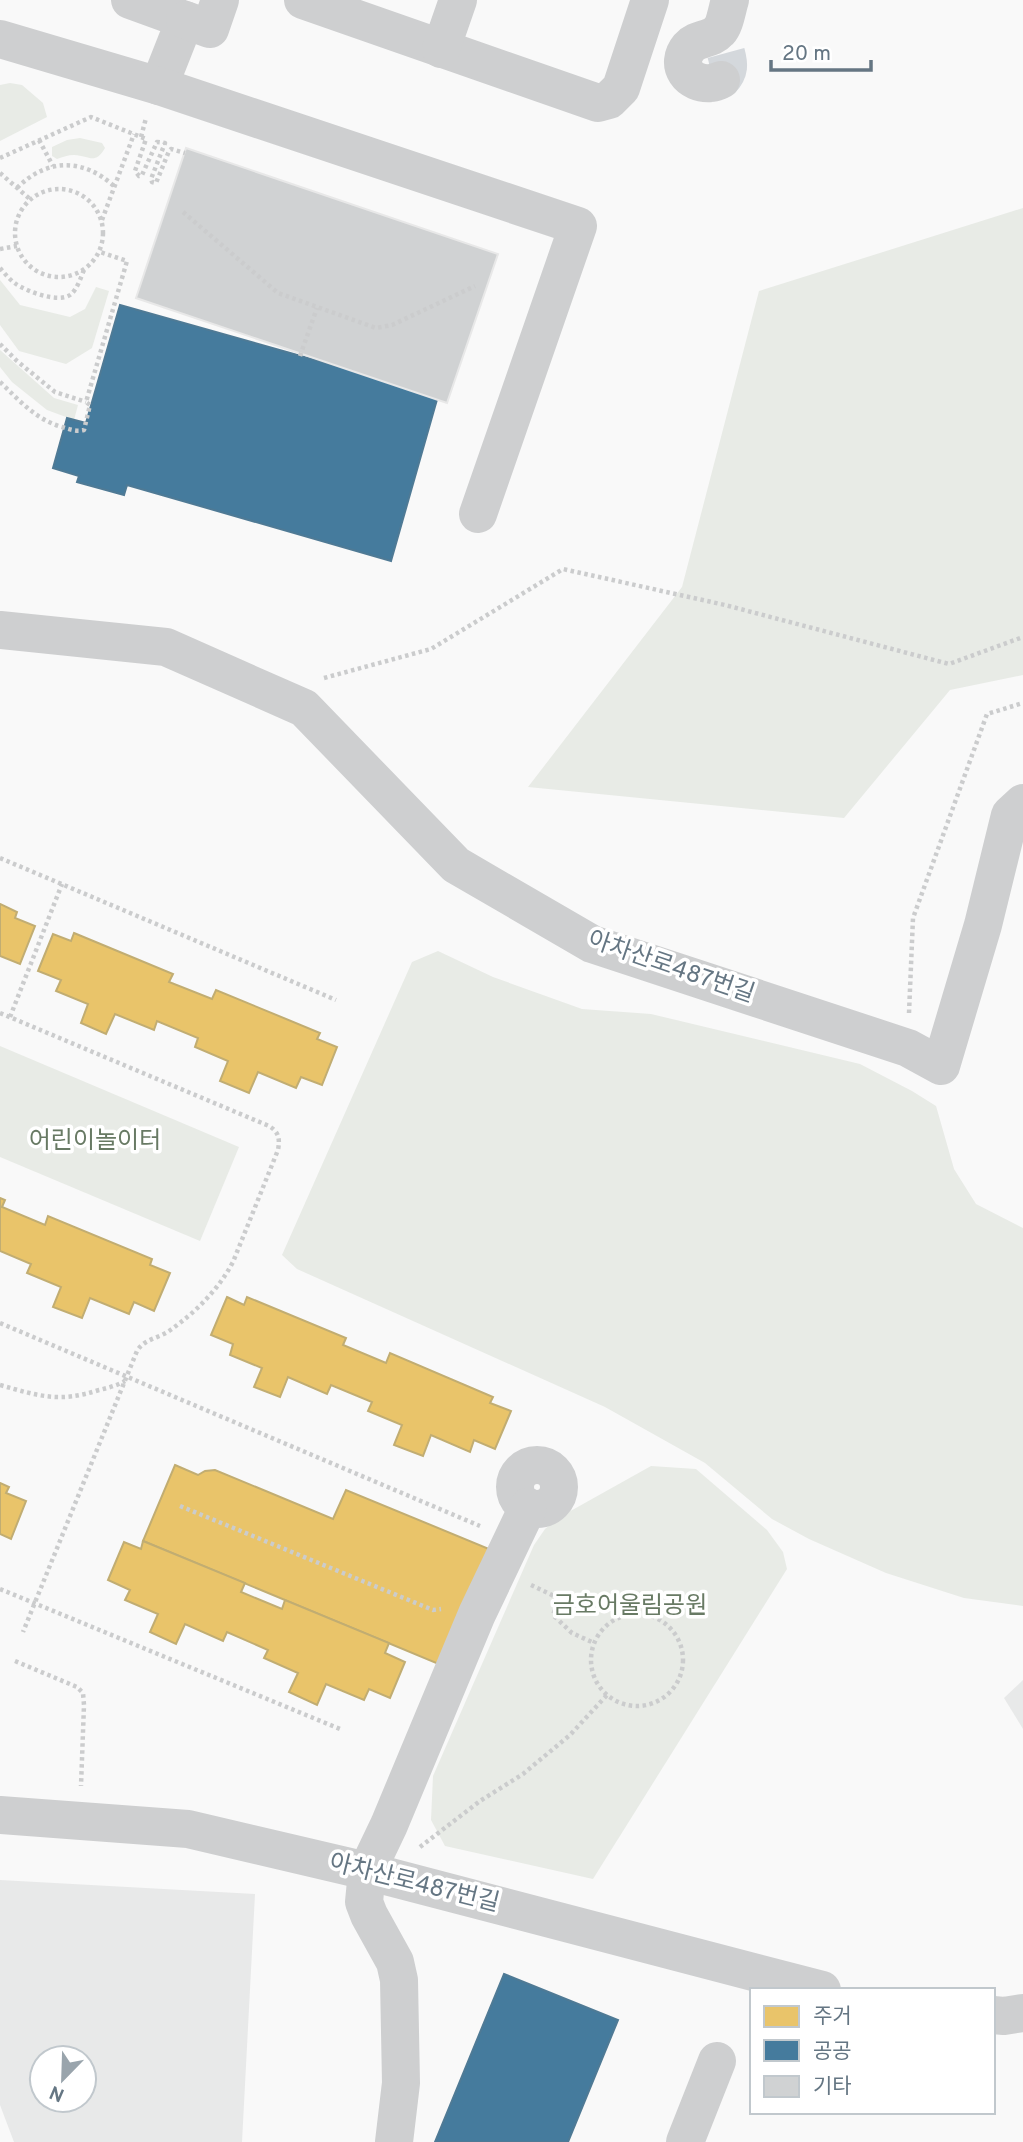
<svg xmlns="http://www.w3.org/2000/svg" width="1023" height="2142" font-family="Overpass,'Noto Sans KR',sans-serif">
	<style>
		.built { fill: #e8e9e9; fill-rule: evenodd }
		.green { fill: #e8ebe6 }
		.homes { fill: #e9c46a; stroke: #c1ad72; stroke-width: 2 }
		.public { fill: #457b9d; stroke: #4f7a95; stroke-width: 2 }
		.building { fill: #d0d2d3; stroke: #e8e8e8; stroke-width: 2 }
		.lines { fill: none; stroke-linecap: round; stroke-linejoin: round }
		.minor-tunnel { stroke: #d4d8dc; stroke-width: 38; stroke-dasharray: 38 19; stroke-linecap: butt }
		.path { stroke: #cbcccd; stroke-width: 4.5; stroke-dasharray: 3.5 3.5; stroke-linecap: butt }
		.minor { stroke: #cecfd0; stroke-width: 38 }
		.labels { text-anchor: middle; dominant-baseline: central; stroke-width: 7; stroke-linejoin: round; paint-order: stroke }
		.street-label { font-size: 24px; fill: #657683; stroke: #fff }
		.park-label { font-size: 24px; fill: #687a64; stroke: #fff }
	</style>
	<rect width="100%" height="100%" fill="#f9f9f9"/>
	<!-- built -->
	<g class="built">
		<polygon points="1023,1680 1023,1729 1004,1698"/>
		<path d="M0 1880 255 1894 242 2142H14L0 2105ZM42 2058H84V2100H42Z"/>
	</g>
	<!-- green -->
	<g class="green">
		<polygon points="10,83 22,85 43,103 47,117 0,141 0,85"/>
		<path d="M80 138 102 143 105 148C95 165 90 156 74 155 68 155 63 157 57 159L52 156V147L67 140Z"/>
		<polygon points="1023,208 1023,675 950,690 844,818 528,787 682,587 759,291"/>
		<polygon points="0,280 20,305 70,317 85,309 96,287 109,291 92,348 66,364 19,351 0,325"/>
		<polygon points="0,350 54,398 78,405 74,420 47,410 12,382 0,367"/>
		<polygon points="438,951 493,977 582,1009 651,1014 860,1064 912,1091 936,1106 954,1169 976,1204 1023,1228 1023,1606 964,1598 886,1573 809,1539 772,1519 705,1463 605,1407 297,1269 282,1255 412,962"/>
		<polygon points="0,1046 239,1147 200,1241 0,1157"/>
		<polygon points="651,1466 696,1469 767,1530 783,1552 787,1569 593,1879 445,1846 431,1820 433,1776 534,1545 545,1529 558,1518"/>
	</g>
	<!-- homes -->
	<g class="homes">
		<polygon points="0,904 17,912 15,918 35,926 20,964 0,956"/>
		<polygon points="74,933 173,974 169,982 212,999 216,990 320,1033 317,1039 337,1047 322,1085 301,1077 296,1088 258,1072 249,1093 220,1081 228,1061 195,1047 198,1038 157,1021 154,1030 115,1014 106,1034 81,1023 88,1004 56,991 61,980 38,971 53,934 71,941"/>
		<polygon points="0,1198 5,1200 2,1207 45,1225 48,1216 152,1259 150,1265 170,1273 154,1311 134,1302 129,1314 90,1298 82,1318 53,1307 61,1287 27,1273 31,1264 0,1251"/>
		<polygon points="227,1297 244,1305 247,1297 346,1338 343,1345 386,1363 390,1353 493,1397 490,1403 511,1411 495,1449 474,1440 470,1452 431,1435 423,1456 394,1445 402,1425 368,1411 372,1402 331,1385 327,1394 288,1377 280,1397 254,1387 262,1368 230,1355 233,1344 211,1335"/>
		<polygon points="175,1465 198,1475 205,1471 215,1470 333,1519 346,1490 489,1549 441,1665 143,1541"/>
		<polygon points="0,1483 9,1487 6,1493 26,1501 11,1539 0,1534"/>
		<polygon points="143,1541 245,1583 241,1592 282,1609 285,1600 389,1643 385,1653 405,1662 390,1698 369,1689 364,1700 326,1684 317,1705 289,1692 298,1673 264,1658 268,1650 227,1632 223,1641 185,1624 176,1644 150,1632 158,1614 125,1600 130,1590 108,1580 124,1542 141,1549"/>
	</g>
	<!-- public -->
	<g class="public">
		<polygon points="120,305 340,367 344,354 442,382 391,561 127,485 124,495 77,482 79,476 53,468 67,418 86,423"/>
		<polygon points="504,1974 618,2020 568,2142 435,2142"/>
	</g>
	<!-- building -->
	<polygon class="building" points="186,148 498,254 447,403 136,298"/>
	<g class="lines">
		<!-- minor-tunnel -->
		<path class="minor-tunnel" d="M721 80C730 71 729 64 726 53"/>
		<!-- path -->
		<g class="path">
			<polyline points="141,137 146,118"/>
			<polyline points="39,140 53,166"/>
			<polyline points="0,158 91,117 146,139 135,171 139,176 142,175 157,142 165,143 151,179 152,182 156,183 169,151 171,149 185,153"/>
			<polyline points="0,173 31,200"/>
			<path d="M17 188C47 158 83 158 114 186"/>
			<circle cx="59" cy="233" r="44"/>
			<polyline points="183,212 278,293 376,328 392,325 475,286"/>
			<polyline points="102,220 134,134"/>
			<polyline points="0,249 17,246"/>
			<path d="M0 268C5 274 10 280 16 284 28 292 58 303 70 295 77 290 81 277 84 270"/>
			<polyline points="0,344 17,361 55,392 86,402"/>
			<polyline points="300,356 317,308"/>
			<path d="M0 382C20 401 35 419 62 427 69 429 76 432 84 430L90 405 86 402 127 261 100 252"/>
			<polyline points="324,678 431,649 563,569 725,605 949,664 1023,637"/>
			<polyline points="0,858 336,1000"/>
			<path d="M0 1013 269 1126C279 1132 280 1139 278 1150L233 1262C218 1290 196 1312 169 1331 159 1338 144 1339 137 1351L23 1632"/>
			<polyline points="909,1013 913,918 987,714 1023,703"/>
			<polyline points="10,1017 62,884"/>
			<polyline points="0,1323 480,1526"/>
			<path d="M0 1385C39 1396 59 1403 99 1390 108 1388 118 1385 125 1381"/>
			<polyline points="180,1506 433,1610 441,1609"/>
			<polyline points="531,1585 556,1597 558,1601 553,1615 572,1633 594,1643"/>
			<polyline points="0,1589 340,1729"/>
			<circle cx="637" cy="1660" r="46"/>
			<polyline points="15,1661 77,1687 83,1693 84,1705 81,1786"/>
			<polyline points="420,1847 480,1801 523,1774 570,1735 607,1695"/>
		</g>
		<!-- minor -->
		<g class="minor">
			<polyline points="130,0 185,20 159,86"/>
			<polyline points="303,0 598,103 609,100 621,88 650,0"/>
			<polyline points="185,20 210,29 220,0"/>
			<polyline points="0,39 159,86 578,226 478,514"/>
			<polyline points="441,49 458,0"/>
			<path d="M721 80C718 81 714 83 711 83 689 85 674 65 689 47 697 38 711 40 719 31 725 25 727 9 730 0"/>
			<polyline points="0,630 166,647 304,708 456,865 592,944 908,1048 941,1066 983,925 1010,815 1023,803"/>
			<circle cx="537" cy="1487" r="22"/>
			<polyline points="0,1815 188,1829 367,1871 822,1990"/>
			<polyline points="993,2015 1004,2016 1023,2013"/>
			<polyline points="394,2142 401,2083 399,1980 395,1962 369,1915 364,1902 367,1871 389,1825 477,1614 528,1507"/>
			<polyline points="685,2142 717,2061"/>
		</g>
	</g>
	<g class="labels">
		<!-- street labels -->
		<g class="street-label">
			<text transform="translate(671 968) rotate(19)">아차산로487번길</text>
			<text transform="translate(414 1884) rotate(14)">아차산로487번길</text>
		</g>
		<!-- park labels -->
		<g class="park-label">
			<text x="95" y="1142">어린이놀이터</text>
			<text x="630" y="1607">금호어울림공원</text>
		</g>
	</g>
	<!-- legend -->
	<rect x="750" y="1988" width="245" height="126" fill="#ffffff" stroke="#c1c8cd" stroke-width="2"/>
	<rect x="764" y="2006" width="35" height="21" fill="#e9c46a" stroke="#c1c8cd" stroke-width="2"/>
	<text x="813" y="2023" font-size="21" fill="#657683">주거</text>
	<rect x="764" y="2040" width="35" height="21" fill="#457b9d" stroke="#c1c8cd" stroke-width="2"/>
	<text x="813" y="2058" font-size="21" fill="#657683">공공</text>
	<rect x="764" y="2076" width="35" height="21" fill="#d0d2d3" stroke="#c1c8cd" stroke-width="2"/>
	<text x="813" y="2093" font-size="21" fill="#657683">기타</text>
	<!-- north arrow -->
	<g transform="translate(63 2079) rotate(203)"><circle r="33" fill="#ffffff" stroke="#c1c8cd" stroke-width="2"/>
	<path d="M0-5L12 26L0 18L-12 26Z" fill="#99a4ac"/>
	<text y="-10" font-size="19" font-weight="bold" text-anchor="middle" fill="#657683">N</text>
	</g>
	<!-- scale -->
	<path d="M771 60v10h100v-10" fill="none" stroke="#657683" stroke-width="3.5"/>
	<text x="782" y="60" font-size="21" fill="#657683" stroke="#ffffff" stroke-width="5" paint-order="stroke">20 m</text>
</svg>
